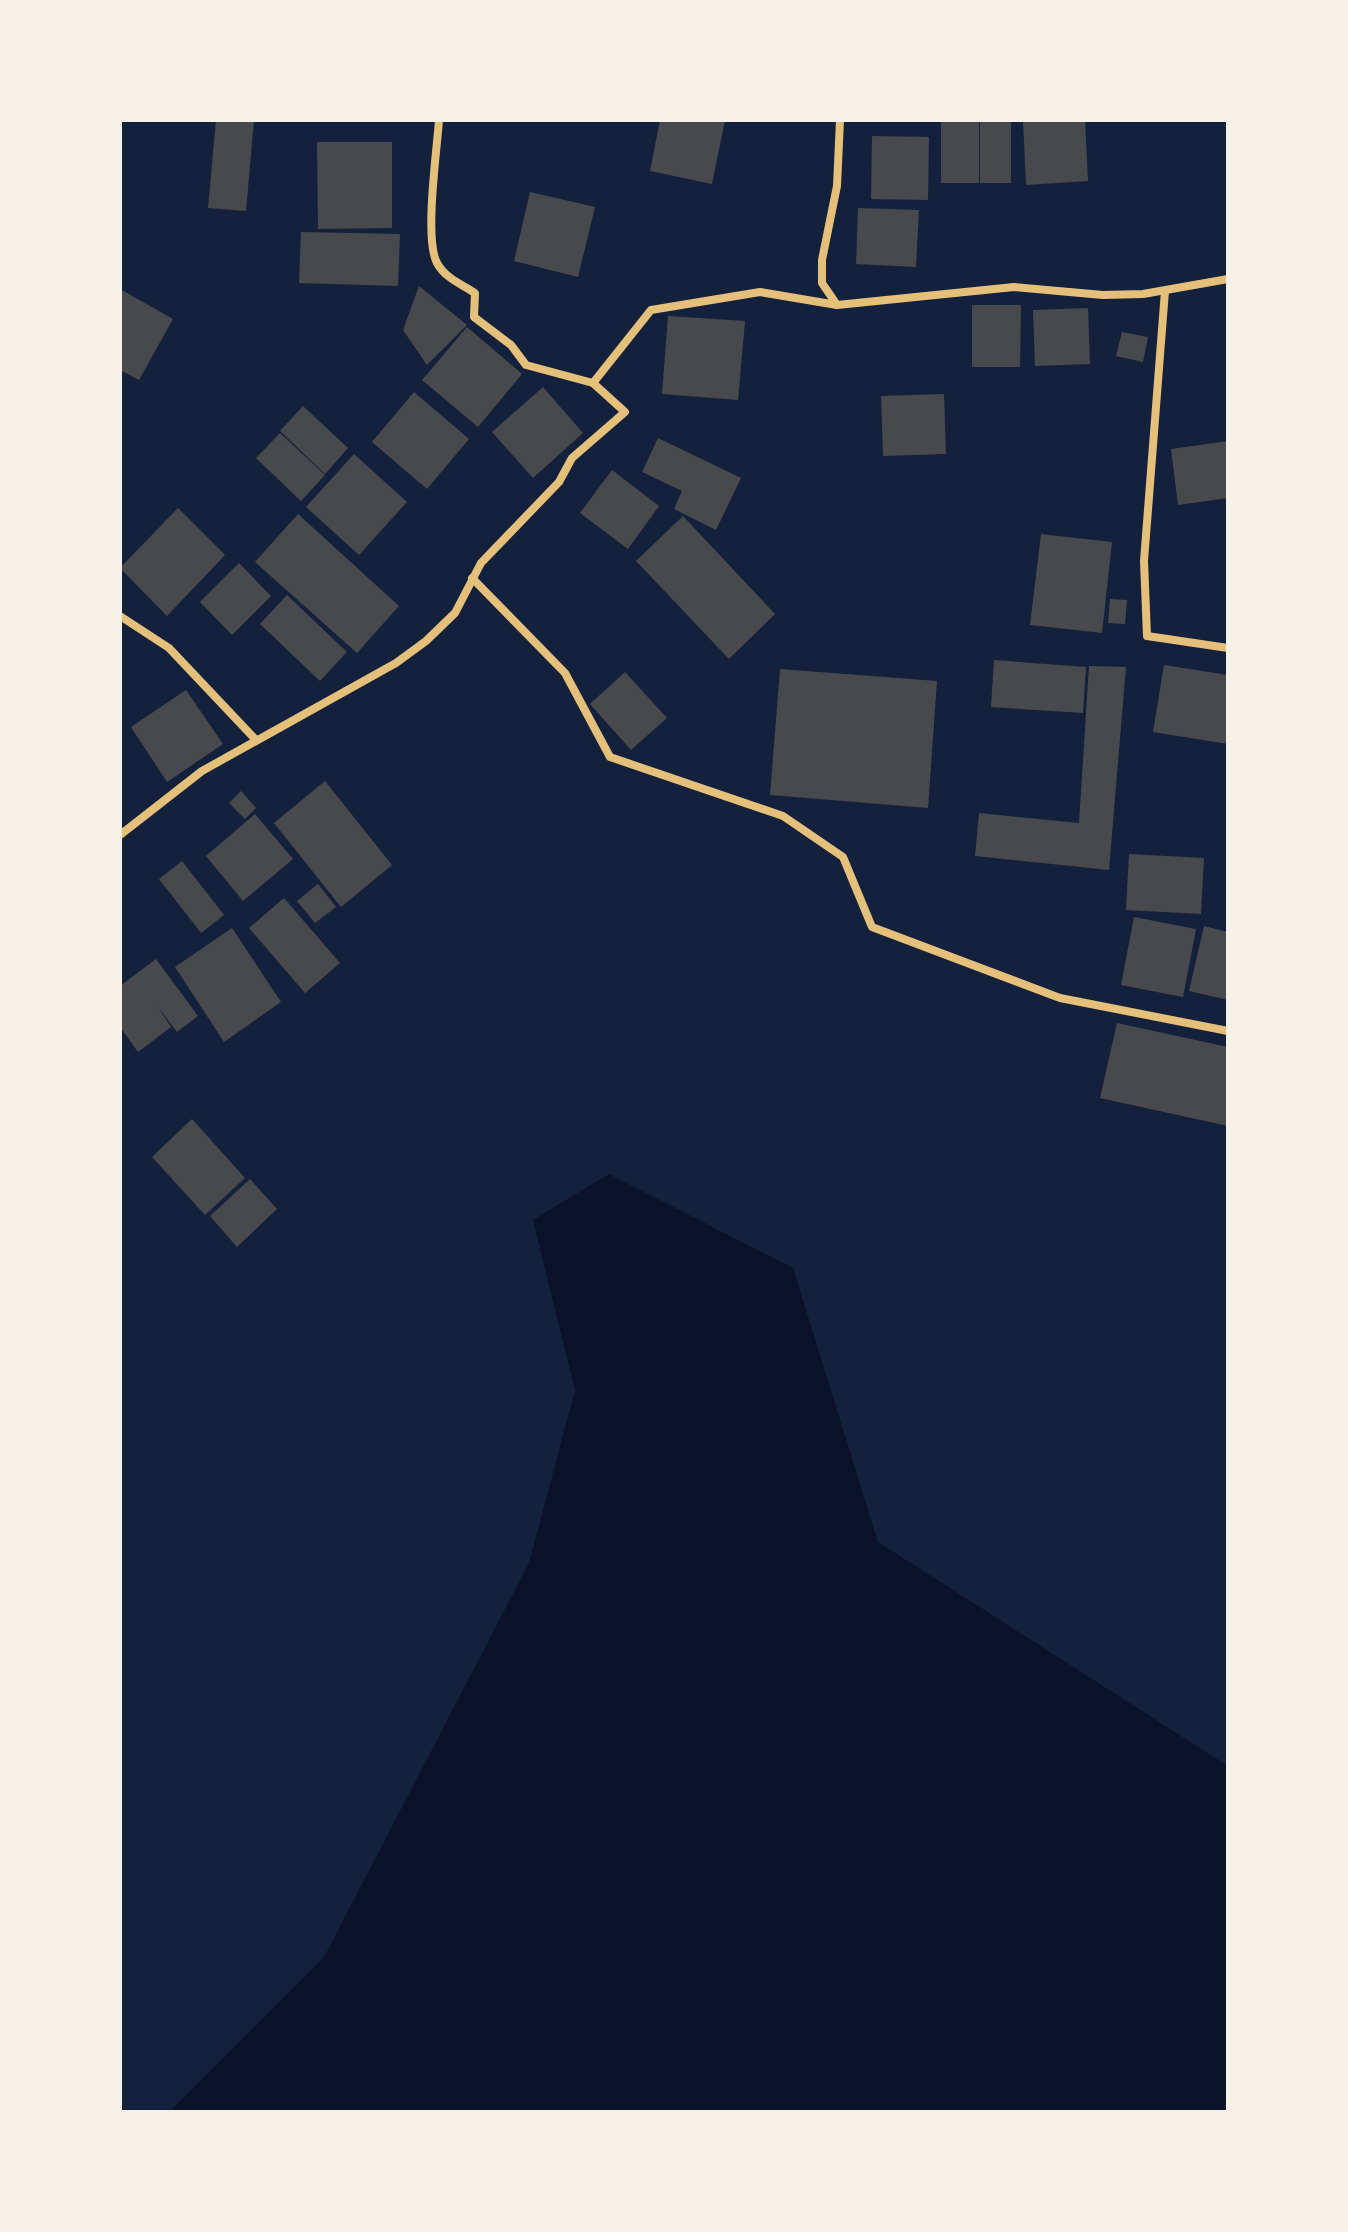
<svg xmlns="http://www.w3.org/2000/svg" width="1348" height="2232" font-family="Rubik,sans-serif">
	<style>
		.water { fill: #0b132b }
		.building { fill: #48494c }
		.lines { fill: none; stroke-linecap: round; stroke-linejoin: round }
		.minor { stroke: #e5c07b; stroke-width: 8 }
	</style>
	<rect width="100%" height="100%" fill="#14213d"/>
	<!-- water -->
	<polygon class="water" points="609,1174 793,1268 878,1542 1228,1766 1228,2112 169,2112 324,1957 529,1563 575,1390 533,1220"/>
	<!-- building -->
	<g class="building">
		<polygon points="216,120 254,120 246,211 208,208"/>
		<polygon points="660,120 725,120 712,184 650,171"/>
		<rect x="941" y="120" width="38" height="63"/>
		<rect x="980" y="120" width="31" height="63"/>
		<polygon points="1023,120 1085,120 1088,181 1026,185"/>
		<polygon points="872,136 929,137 928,200 871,199"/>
		<polygon points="317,142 392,142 392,228 318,229"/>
		<polygon points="530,192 595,207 578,277 514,261"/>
		<polygon points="858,208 919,210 916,267 856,264"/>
		<polygon points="301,232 400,234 398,286 299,283"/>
		<polygon points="419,286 467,325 427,365 403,330"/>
		<polygon points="120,289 173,319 139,380 120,370"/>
		<polygon points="972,305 1021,305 1020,367 972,367"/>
		<polygon points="1088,308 1090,364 1035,366 1033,310"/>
		<polygon points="668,316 745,321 738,400 662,394"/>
		<polygon points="467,327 522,374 478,427 422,380"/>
		<polygon points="1122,332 1148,337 1143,362 1116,356"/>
		<polygon points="543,387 583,433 533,478 492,432"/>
		<polygon points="414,392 469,439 427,489 372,442"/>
		<polygon points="944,394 946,454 883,456 881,396"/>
		<polygon points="303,406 348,448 325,474 280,431"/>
		<polygon points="280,433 325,475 301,501 256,458"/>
		<polygon points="658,438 741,478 716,530 674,509 682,491 642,472"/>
		<polygon points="1228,441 1228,498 1178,505 1171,449"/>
		<polygon points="354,454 407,502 359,555 306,507"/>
		<polygon points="612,470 659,506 628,549 580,513"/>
		<polygon points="178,508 225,555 167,616 120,568"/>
		<polygon points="298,514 399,606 357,653 255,562"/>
		<polygon points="683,516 775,614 729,659 636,561"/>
		<polygon points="1041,534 1112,542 1102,633 1030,625"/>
		<polygon points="239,563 271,596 232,635 200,602"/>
		<polygon points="287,595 347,652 320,681 260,624"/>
		<polygon points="1110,599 1127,600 1125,624 1108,623"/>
		<polygon points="994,660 1086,667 1083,713 991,707"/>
		<polygon points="1164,665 1228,675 1228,744 1153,732"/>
		<polygon points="1089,666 1126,667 1109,870 975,856 979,813 1079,823"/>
		<polygon points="780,669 937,681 928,808 770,795"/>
		<polygon points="625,672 667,718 631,750 590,704"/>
		<polygon points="186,690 223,744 167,782 131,727"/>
		<polygon points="325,781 392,865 341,907 274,823"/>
		<polygon points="241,791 256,808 245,819 229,803"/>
		<polygon points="255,814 293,859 243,901 206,856"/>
		<polygon points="1129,854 1204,858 1201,914 1126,910"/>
		<polygon points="182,861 224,915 201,933 159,879"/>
		<polygon points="318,884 336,907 315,923 297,901"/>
		<polygon points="284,898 340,963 305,993 249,928"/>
		<polygon points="1134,917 1196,929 1183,997 1121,985"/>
		<polygon points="1204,926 1228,932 1228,1000 1189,991"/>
		<polygon points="232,928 281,1002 224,1042 175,967"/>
		<polygon points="156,959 198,1016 177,1032 158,1007 171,1027 138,1052 120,1027 120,986"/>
		<polygon points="1117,1023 1228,1047 1228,1126 1100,1098"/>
		<polygon points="192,1119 245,1178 205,1215 152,1157"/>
		<polygon points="250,1179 277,1209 237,1247 210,1216"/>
	</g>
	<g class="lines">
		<!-- minor -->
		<g class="minor">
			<path d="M439 120C437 150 424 239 437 263 445 278 461 284 475 293L474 317 511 345 526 365 593 383 651 310 760 292 837 305 1014 287 1103 295 1143 294 1228 279"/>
			<polyline points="1165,291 1144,561 1147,636 1228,648"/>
			<polyline points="837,305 822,283 822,260 837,186 840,120"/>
			<polyline points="472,578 565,673 610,757 783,816 843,857 872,927 1060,998 1228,1031"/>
			<polyline points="120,616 169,648 256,740"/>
			<polyline points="120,835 202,771 396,663 426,641 455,613 481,563 559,482 572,458 625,412 593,383"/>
		</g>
	</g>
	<!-- border -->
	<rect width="1348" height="2232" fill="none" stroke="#f6f1e7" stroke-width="244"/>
</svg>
